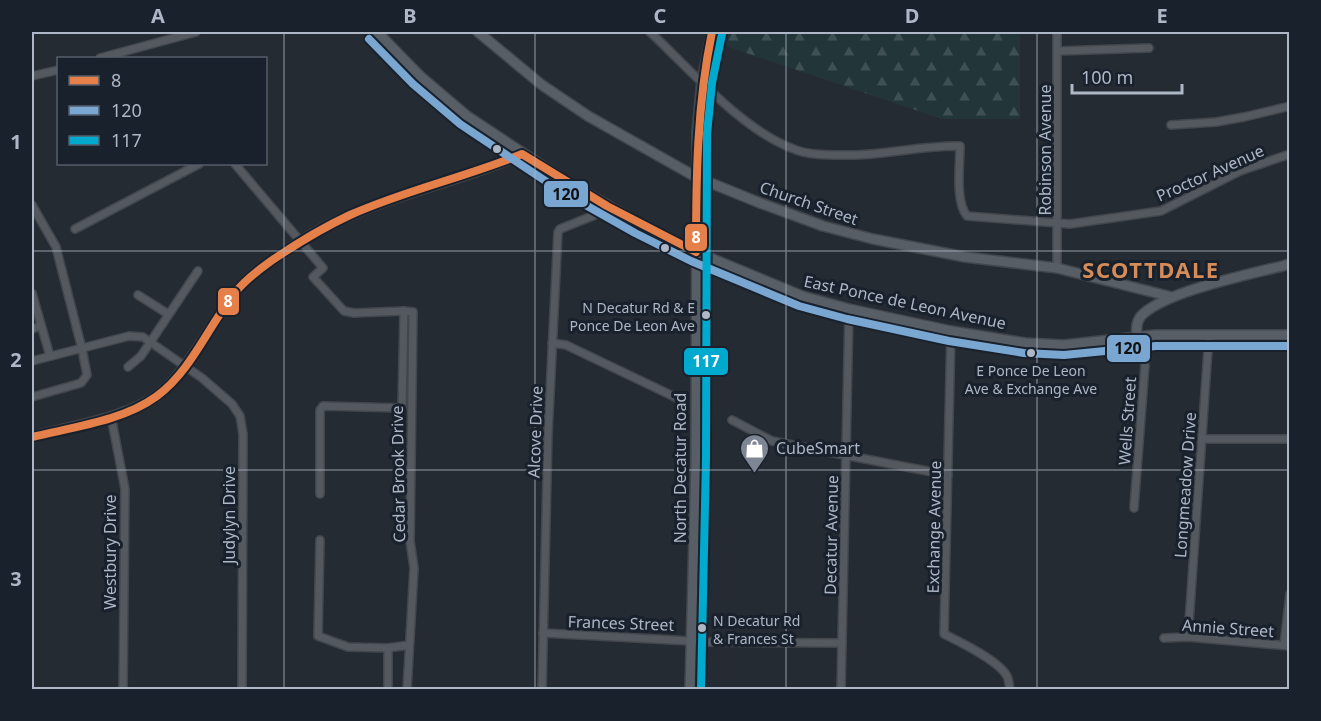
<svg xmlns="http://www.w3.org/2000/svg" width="1321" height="721" font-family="'Noto Sans',sans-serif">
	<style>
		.forest { fill: url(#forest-firs) }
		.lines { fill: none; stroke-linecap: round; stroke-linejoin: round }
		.street-casing { stroke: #42474d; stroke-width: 10 }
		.secondary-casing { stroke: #42474d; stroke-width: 12 }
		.street { stroke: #545960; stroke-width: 7 }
		.secondary { stroke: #585e66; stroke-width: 9 }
		.bus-1-casing { stroke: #19212d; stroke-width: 12 }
		.bus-2-casing { stroke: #19212d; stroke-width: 12 }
		.bus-3-casing { stroke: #19212d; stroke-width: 12 }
		.bus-1 { stroke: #e6804b; stroke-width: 8 }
		.bus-2 { stroke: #7aa7d2; stroke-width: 8 }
		.bus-3 { stroke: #00a9ce; stroke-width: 8 }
		.grid { fill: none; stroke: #adb7c5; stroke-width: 1.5; stroke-opacity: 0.55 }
		.bus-dot { fill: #adb7c5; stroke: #19212d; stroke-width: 2 }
		.labels { text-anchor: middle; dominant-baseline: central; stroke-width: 6; stroke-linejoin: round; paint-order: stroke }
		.bus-label { font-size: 14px; fill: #adb7c5; stroke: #19212d; text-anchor: end }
		.street-label { font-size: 16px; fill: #adb7c5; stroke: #19212d }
		.poi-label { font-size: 16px; fill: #adb7c5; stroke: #19212d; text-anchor: start }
		.district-label { font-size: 22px; font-weight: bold; letter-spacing: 1.5px; fill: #d68c58; stroke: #19212d }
		.line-badge { stroke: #19212d; stroke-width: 2 }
		.badge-label { font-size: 16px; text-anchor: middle; font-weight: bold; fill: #fff }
		.pale-badge-label { font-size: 16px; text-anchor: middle; font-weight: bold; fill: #111 }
		.neatline { fill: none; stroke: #adb7c5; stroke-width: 2 }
		.grid-label { font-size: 20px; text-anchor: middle; font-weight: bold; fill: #adb7c5 }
	</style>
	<defs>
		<pattern id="forest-firs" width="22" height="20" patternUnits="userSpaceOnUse" patternTransform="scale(1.5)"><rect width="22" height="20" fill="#223538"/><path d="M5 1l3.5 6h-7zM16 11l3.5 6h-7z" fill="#3f5053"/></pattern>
	</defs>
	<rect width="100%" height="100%" fill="#252b32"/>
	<!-- forest -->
	<polygon class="forest" points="714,32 1020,32 1020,119 942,119 711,41"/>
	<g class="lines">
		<defs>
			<g id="street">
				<path d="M650 32C690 69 740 128 791 148 809 156 831 155 850 155 887 155 923 145 960 146 960 165 955 202 967 216L1070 224 1161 211 1240 171 1290 154"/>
				<polyline points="1058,51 1149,48"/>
				<polyline points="100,58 196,32"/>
				<polyline points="32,76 58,70"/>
				<polyline points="1171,125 1216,122 1244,117 1290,106"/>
				<polyline points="235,164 323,268 313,277 344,311 354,313 404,311 402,408 323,406 320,410 320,494"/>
				<polyline points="32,205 56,247 82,349 87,375 81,383 32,397"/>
				<polyline points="75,229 199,164"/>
				<polyline points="1057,268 1057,32"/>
				<polyline points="32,293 50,356"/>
				<polyline points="138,295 168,314"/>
				<polyline points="404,311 413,312 410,541 414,568 407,690"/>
				<polyline points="32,329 41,326"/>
				<path d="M951 331 944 634C960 642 998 660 1007 676 1009 679 1009 686 1010 690"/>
				<polyline points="552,343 566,345 679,399"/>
				<polyline points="32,361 129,336 143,337 202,378 232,404 240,416 243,434 242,690"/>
				<polyline points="128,367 141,356 198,271"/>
				<polyline points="111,416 125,489 123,690"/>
				<polyline points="732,420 772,441 948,475"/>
				<polyline points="1202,439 1290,439"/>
				<polyline points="1134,508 1145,365 1137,336"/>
				<polyline points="320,540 318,636 348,647 388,648 388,690"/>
				<polyline points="543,633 709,642 842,643"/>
				<polyline points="1188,637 1209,335"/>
				<polyline points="1164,638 1188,637 1290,646"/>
				<polyline points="1284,645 1290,594"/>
				<polyline points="388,648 409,645"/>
				<polyline points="542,690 548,434 558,232 560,229 595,215 607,206"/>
				<polyline points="841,690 849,309"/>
			</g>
			<g id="secondary">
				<polyline points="377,32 420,76 467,116 565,181 640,224 696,252 802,296 849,309 951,331 1025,343 1064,345 1155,335 1290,335"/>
				<polyline points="478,32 542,85 588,116 696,177 760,203 823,226 873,239 965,257 1057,268 1172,297"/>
				<path d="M1137 336C1136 329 1136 320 1143 314 1170 290 1252 274 1290 264"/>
				<path d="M32 437C69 427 126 418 157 396 187 373 210 325 234 294 250 273 276 258 298 243 366 198 449 186 522 154"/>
				<polyline points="690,690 696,459 697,133 702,81 712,32"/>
			</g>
		</defs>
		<!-- street casing -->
		<use href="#street" class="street-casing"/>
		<!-- secondary casing -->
		<use href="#secondary" class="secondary-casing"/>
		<!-- street -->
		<use href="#street" class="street"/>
		<!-- secondary -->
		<use href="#secondary" class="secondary"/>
		<defs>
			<path id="bus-1" d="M32 437C73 427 123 421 157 396 191 371 208 327 234 294 244 281 257 271 271 261 296 244 322 228 350 215 406 190 466 177 522 154L607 206 696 252C696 178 697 105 712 32"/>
			<polyline id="bus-2" points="369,39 413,84 460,124 559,190 635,233 691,261 799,306 847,319 949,341 1024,353 1064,355 1156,346 1290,346"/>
			<polyline id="bus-3" points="701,690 706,459 707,134 712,83 722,34"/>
		</defs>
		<!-- bus-1 casing -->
		<use href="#bus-1" class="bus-1-casing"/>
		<!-- bus-2 casing -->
		<use href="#bus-2" class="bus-2-casing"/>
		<!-- bus-3 casing -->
		<use href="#bus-3" class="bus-3-casing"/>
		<!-- bus-1 -->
		<use href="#bus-1" class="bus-1"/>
		<!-- bus-2 -->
		<use href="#bus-2" class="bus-2"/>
		<!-- bus-3 -->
		<use href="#bus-3" class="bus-3"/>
	</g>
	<!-- grid -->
	<path class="grid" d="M284 32V690M535 32V690M786 32V690M1037 32V690M32 251H1290M32 470H1290"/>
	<!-- icons -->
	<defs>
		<symbol id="shop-pin" viewBox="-11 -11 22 30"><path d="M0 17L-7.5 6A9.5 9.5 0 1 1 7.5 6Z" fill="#7d8692" stroke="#19212d"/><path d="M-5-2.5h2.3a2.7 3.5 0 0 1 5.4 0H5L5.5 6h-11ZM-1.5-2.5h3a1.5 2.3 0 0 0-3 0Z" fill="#fff"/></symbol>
	</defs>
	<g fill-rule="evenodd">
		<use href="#shop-pin" x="738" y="432" width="33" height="45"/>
	</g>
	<!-- markers -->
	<g class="bus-dot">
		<circle cx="497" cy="149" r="5"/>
		<circle cx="665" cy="248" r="5"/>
		<circle cx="706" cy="315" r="5"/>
		<circle cx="1031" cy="353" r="5"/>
		<circle cx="702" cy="628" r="5"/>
	</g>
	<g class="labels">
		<!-- bus labels -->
		<g class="bus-label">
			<text x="695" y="307">N Decatur Rd &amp; E<tspan x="695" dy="18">Ponce De Leon Ave</tspan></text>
			<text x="1031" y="370" text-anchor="middle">E Ponce De Leon<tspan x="1031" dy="18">Ave &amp; Exchange Ave</tspan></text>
			<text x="713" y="620" text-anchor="start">N Decatur Rd<tspan x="713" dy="18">&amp; Frances St</tspan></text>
		</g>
		<!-- street labels -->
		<g class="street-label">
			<text transform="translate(1045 150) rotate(-90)">Robinson Avenue</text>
			<text transform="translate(1210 173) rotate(-24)">Proctor Avenue</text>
			<text transform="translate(809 203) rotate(19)">Church Street</text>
			<text transform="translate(905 302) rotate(12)">East Ponce de Leon Avenue</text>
			<text transform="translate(1127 421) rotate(-86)">Wells Street</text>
			<text transform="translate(535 432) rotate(-88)">Alcove Drive</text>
			<text transform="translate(680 468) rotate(-90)">North Decatur Road</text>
			<text transform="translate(398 474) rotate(-91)">Cedar Brook Drive</text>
			<text transform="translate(1185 485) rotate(-86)">Longmeadow Drive</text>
			<text transform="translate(229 515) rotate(-90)">Judylyn Drive</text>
			<text transform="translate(934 527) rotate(-89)">Exchange Avenue</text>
			<text transform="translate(831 535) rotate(-89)">Decatur Avenue</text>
			<text transform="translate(110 552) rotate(-90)">Westbury Drive</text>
			<text transform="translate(621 623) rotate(2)">Frances Street</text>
			<text transform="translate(1228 628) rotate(4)">Annie Street</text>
		</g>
		<!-- poi labels -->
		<g class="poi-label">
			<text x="776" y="448">CubeSmart</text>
		</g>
		<!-- district labels -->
		<g class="district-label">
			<text x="1151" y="269">SCOTTDALE</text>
		</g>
	</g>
	<g class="line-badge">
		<rect x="543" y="180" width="46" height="28" rx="6" fill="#7aa7d2"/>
		<rect x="684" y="223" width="24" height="29" rx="6" fill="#e6804b"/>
		<rect x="217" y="287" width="23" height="29" rx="6" fill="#e6804b"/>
		<rect x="1106" y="334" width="45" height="29" rx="6" fill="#7aa7d2"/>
		<rect x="683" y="347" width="46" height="29" rx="6" fill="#00a9ce"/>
	</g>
	<g class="badge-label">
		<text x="696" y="243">8</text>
		<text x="228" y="307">8</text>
		<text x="706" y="367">117</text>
	</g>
	<g class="pale-badge-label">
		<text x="566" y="200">120</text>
		<text x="1128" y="354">120</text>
	</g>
	<!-- border -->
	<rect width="1321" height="721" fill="none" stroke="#19212d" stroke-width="66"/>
	<!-- legend -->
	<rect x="57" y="57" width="210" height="108" fill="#19212d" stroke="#545d6a" stroke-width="1.5"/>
	<rect x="69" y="76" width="30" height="9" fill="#e6804b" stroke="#545d6a" stroke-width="1.5"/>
	<text x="111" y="87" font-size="18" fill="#adb7c5">8</text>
	<rect x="69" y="106" width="30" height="9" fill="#7aa7d2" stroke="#545d6a" stroke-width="1.5"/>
	<text x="111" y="117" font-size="18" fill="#adb7c5">120</text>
	<rect x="69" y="136" width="30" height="9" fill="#00a9ce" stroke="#545d6a" stroke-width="1.5"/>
	<text x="111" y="147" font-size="18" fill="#adb7c5">117</text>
	<!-- scale -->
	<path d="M1072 84v9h110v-9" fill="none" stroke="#adb7c5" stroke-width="3"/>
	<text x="1081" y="84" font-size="18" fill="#adb7c5" stroke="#19212d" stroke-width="4.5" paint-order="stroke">100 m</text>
	<rect x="33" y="33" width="1255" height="655" class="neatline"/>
	<g class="grid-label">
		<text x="158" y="23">A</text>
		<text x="410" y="23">B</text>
		<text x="660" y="23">C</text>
		<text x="912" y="23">D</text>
		<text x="1162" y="23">E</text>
		<text x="16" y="149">1</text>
		<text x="16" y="367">2</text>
		<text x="16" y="586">3</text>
	</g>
</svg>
